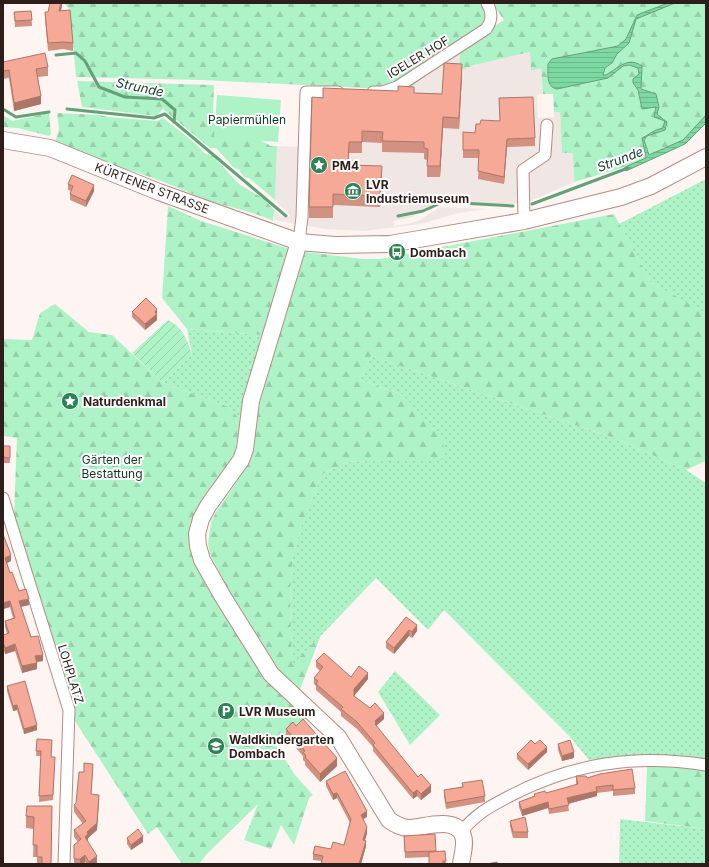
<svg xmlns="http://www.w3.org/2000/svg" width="709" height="867" font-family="Inter,sans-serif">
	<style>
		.built { fill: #f0e6e3 }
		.grass { fill: url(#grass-dots) }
		.forest { fill: url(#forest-firs) }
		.park { fill: #aef2c7 }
		.garden { fill: url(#garden-furrows) }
		.water { fill: url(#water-rules); stroke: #64a179 }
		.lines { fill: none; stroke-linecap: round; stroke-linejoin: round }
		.stream { stroke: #64a179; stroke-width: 3 }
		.street-casing { stroke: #b38c82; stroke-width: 13 }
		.secondary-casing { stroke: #b38c82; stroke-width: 18 }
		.street { stroke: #fff; stroke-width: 11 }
		.secondary { stroke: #fff; stroke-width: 16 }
		.wall { fill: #d39181 }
		.shaded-wall { fill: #ac7669 }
		.building { fill: #f5a996; stroke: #ac7669 }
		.labels { text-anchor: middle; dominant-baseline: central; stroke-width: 4; stroke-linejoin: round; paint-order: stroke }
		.street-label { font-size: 12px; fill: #2d1e1a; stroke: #fff }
		.park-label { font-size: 12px; fill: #0f3822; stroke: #fff }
		.poi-label { font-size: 12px; font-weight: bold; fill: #2d1e1a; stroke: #fff; text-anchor: start }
		.water-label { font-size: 13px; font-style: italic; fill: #153d27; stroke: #fff }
	</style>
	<defs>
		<pattern id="grass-dots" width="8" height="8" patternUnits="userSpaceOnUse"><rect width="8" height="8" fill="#aef2c7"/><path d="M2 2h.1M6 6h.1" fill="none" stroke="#96cfaa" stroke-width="1.8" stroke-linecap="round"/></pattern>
		<pattern id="forest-firs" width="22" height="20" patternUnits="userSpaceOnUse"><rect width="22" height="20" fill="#aef2c7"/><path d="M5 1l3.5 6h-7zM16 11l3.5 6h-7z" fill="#96cfaa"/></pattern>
		<pattern id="garden-furrows" width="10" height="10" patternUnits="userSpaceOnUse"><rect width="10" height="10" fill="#aef2c7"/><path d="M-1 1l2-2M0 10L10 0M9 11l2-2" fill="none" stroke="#96cfaa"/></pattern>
		<pattern id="water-rules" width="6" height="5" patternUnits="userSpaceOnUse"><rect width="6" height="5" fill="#7cd9a2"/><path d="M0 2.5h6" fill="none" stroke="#6cba8b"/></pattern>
	</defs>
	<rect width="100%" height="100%" fill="#fef5f3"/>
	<!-- built -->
	<polygon class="built" points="460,48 459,71 474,65 530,52 531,71 541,68 543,94 537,95 538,118 554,117 554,112 560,112 562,152 573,153 574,182 528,202 513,204 437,203 412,217 394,221 394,226 411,223 420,220 440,207 486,209 458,213 421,224 364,231 325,229 274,220 274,210 281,216 288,218 290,215 275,200 277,146 298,147 301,90 385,93"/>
	<!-- grass -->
	<g class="grass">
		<polygon points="706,179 706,314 650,282 619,224"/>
		<polygon points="187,329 262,335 240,420 229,407 163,383 192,354"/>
		<path d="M371 356 614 438 686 470 706 483V759L702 761C665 754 626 755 589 760L571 738 444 610 428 630 376 578 292 666C292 636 289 606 291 577 292 542 309 506 322 474L347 462 444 457 403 395 360 380Z"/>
		<polygon points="395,671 440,715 410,745 378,692"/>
		<polygon points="620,819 706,829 706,864 619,864"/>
	</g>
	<!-- forest -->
	<g class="forest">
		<polygon points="64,3 485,3 487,24 385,89 201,80 76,77 70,10"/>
		<path d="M492 3H668L637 15 626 39 618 46 552 59 608 78C616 70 630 58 640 70L639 74 633 79V83L638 90 642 108 657 107 656 118 665 121 663 129 644 135 642 143 646 158 625 167 574 182 573 153H562L560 112H554L553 94H543L541 68 531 71 530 52 474 65 459 71 460 49 410 88 390 91 504 20Z"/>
		<path d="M675 3H706V115L683 140 650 156 644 140 647 136 667 127 664 118 657 114 659 107 655 97 641 89 642 66C620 59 623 65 606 75H603V71L612 63 619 51 629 43 636 19Z"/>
		<polygon points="77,81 214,85 213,114 271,146 277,146 275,200 249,178 244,177 239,170 233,167 216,148 210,148 163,109 156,116 82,107"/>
		<polygon points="49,113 51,134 49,136 18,128 3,127 3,115 12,121"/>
		<path d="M57 113 99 115 108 117 157 121 163 118 195 143 204 153 213 156 239 184 264 199 274 210 273 221C254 212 233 208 213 202 190 194 169 183 147 176 116 165 85 158 54 147L59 129Z"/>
		<polygon points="168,206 201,221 290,249 262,335 187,329 162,298"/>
		<path d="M614 214 650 282 706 313V461L686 470 614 438 371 356 360 380 403 395 443 439 444 458 347 462 322 474C309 506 293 541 291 576 289 606 292 636 292 665L321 635 299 692 278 671 235 602 210 554 208 543 211 522 216 512 236 483 250 458 255 423 268 369 305 252 363 259H380Z"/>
		<polygon points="55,304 89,332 112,335 163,383 229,407 240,420 235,453 194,517 190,528 189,541 200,569 221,610 266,681 306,718 275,744 295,775 313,795 309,798 294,845 281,825 271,849 244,840 258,804 207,854 199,864 182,864 157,827 148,834 75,721 73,714 14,514 17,438 3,436 3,339 32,340 40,313"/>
		<polygon points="680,765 706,768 706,829 645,821 647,767"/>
	</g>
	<!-- park -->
	<polygon class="park" points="217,95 281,100 278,142 214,137"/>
	<!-- garden -->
	<path class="garden" d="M168 320C184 328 186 339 192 354L163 383 132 353Z"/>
	<!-- water -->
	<path class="water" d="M668 3H675L636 19 629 43 617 54 612 63 605 68 603 75H606C618 68 628 56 642 66L641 89 656 94 659 107 657 114 667 122 665 130 647 136 644 140 649 155 683 140 706 115V123L685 144 626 171 625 167 646 158 642 138 656 130 663 128 665 121 654 117 656 107 642 109 638 90 633 83V79L639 74 638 68 629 65 623 66 608 78 557 89C546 87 548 74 548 64L552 59 618 46 626 39 637 15Z"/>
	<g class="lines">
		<!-- stream -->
		<g class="stream">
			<polyline points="56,55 76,53 85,61 99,87 125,97 162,99 175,110 174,122"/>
			<polyline points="3,109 16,117 49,112"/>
			<polyline points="67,109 154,118 165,114 286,216"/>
			<polyline points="532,204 628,168"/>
			<polyline points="398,216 423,211 443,202 513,206"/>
		</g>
		<defs>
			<g id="street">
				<path d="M373 92H383L397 87 486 29C493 20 492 12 487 3"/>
				<polyline points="524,221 523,170 545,155 547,125"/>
				<polyline points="299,242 302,217 306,92 338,92"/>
				<polyline points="3,498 69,710 64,864"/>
				<path d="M461 832C477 813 489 807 510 796 573 763 636 754 706 765"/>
			</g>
			<g id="secondary">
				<polyline points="3,140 50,148 159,192 299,242 335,245 390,244 524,221 621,197 651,186 706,157"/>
				<path d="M299 242 251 401 245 449 241 460 208 506 201 519 197 534 198 546 202 560 223 597 271 674 338 737 389 820C395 824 401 828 409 828 422 828 457 815 463 836 466 844 462 856 461 864"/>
			</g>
		</defs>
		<!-- street casing -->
		<use href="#street" class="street-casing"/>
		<!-- secondary casing -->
		<use href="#secondary" class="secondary-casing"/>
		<!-- street -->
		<use href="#street" class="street"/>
		<!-- secondary -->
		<use href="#secondary" class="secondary"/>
	</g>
	<!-- wall -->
	<g class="wall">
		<polygon points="62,3 61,11 73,43 73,51 63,49 48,51 45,20 45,12 48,12"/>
		<polygon points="31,11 32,26 15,27 14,12"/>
		<polygon points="3,62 48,67 48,76 38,77 41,104 14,111 9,78 3,79"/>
		<polygon points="462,75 459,129 443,128 440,177 427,177 427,160 424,159 424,153 382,152 382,143 362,142 362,153 349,153 349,165 382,177 380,207 333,205 333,218 309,218 309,207 323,98 414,93 442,94"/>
		<polygon points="499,98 535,138 535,146 507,147 504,184 478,179 479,158 463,158 463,132 475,133 480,124 500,121"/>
		<polygon points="68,184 94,191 86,207 70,200 70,194 71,191 68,190"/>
		<polygon points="132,312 157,315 157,320 145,330 132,317"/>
		<rect x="3" y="446" width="7" height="17"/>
		<polygon points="3,534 11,561 7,563 10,573 19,591 29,605 21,607 31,637 43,661 37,662 37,669 22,673 15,651 5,654 3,648 3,635 7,634 5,627 5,621 13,618 10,607 3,609"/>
		<polygon points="406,617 417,631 412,638 409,636 394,654 386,648 386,642"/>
		<polygon points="316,661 351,677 368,679 354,696 384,719 376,726 418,777 431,792 421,800 417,796 413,799 373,751 373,747 357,729 341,716 341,712 316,690 316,686 314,684 314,678 320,671 316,667"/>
		<polygon points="7,686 37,730 24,734 17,710 13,711 7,691"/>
		<polygon points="286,729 337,766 320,782 305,765 305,762 303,760 303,756 286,736"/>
		<polygon points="37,739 51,757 55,757 53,800 39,802 41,756 36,756"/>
		<polygon points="535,744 547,752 528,770 517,759 517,754"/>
		<polygon points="558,744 574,758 562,761 558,750"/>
		<polygon points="93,770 91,794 99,801 97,830 88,838 88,840 87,841 97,863 95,864 86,864 85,862 83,864 74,864 74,845 78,842 74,837 74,830 83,824 74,812 74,805 76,803 84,772"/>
		<polygon points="576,776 635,788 635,794 613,796 613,791 597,793 597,796 568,804 569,811 549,814 548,808 522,816 519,807 519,802 534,796 534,794 546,793 576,785"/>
		<polygon points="326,781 367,817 363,819 367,833 365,841 366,846 361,864 321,864 322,861 313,860 313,854 331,849 344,845 350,823 337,798 333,800 326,786"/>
		<polygon points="462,783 485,796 485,802 446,809 444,796 444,790 462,787"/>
		<polygon points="52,806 51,864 37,864 37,857 33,857 34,829 26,828 26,816"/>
		<polygon points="510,821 528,832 528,838 513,838 510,826"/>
		<polygon points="404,836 436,852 445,851 446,864 429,864 429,857 405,858"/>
		<polygon points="127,838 143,842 131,850 127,844"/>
	</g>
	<!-- shaded-wall -->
	<g class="shaded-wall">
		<polygon points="61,3 62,3 62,6 59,18 59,11"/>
		<polygon points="462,64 462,75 459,129 459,118"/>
		<polygon points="41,96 41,104 14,111 14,103"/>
		<polygon points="443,117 443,128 440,177 440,166"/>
		<polygon points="507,139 507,147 504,184 504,177"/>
		<polygon points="349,142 349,153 348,176 348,165"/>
		<polygon points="382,166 382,177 380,207 380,196"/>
		<polygon points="94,185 94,191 86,207 86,201"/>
		<polygon points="157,309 157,320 145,330 145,324"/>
		<polygon points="11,555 11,561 5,564 5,558"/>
		<polygon points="29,599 29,605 19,607 19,601"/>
		<polygon points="10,601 10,607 3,609 3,603"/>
		<polygon points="417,625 417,631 412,638 412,632"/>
		<polygon points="409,630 409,636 394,654 394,648"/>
		<polygon points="15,644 15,651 5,654 5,648"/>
		<polygon points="43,655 43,661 35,662 35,656"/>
		<polygon points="37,663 37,669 22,673 22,666"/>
		<polygon points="368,673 368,679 354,696 354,702 354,689"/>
		<polygon points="17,705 17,710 13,711 13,706"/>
		<polygon points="384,713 384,719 376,726 375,730 375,721"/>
		<polygon points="37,725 37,730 24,734 24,729"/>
		<polygon points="547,747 547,752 528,770 528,764"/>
		<polygon points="574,752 574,758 562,761 562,756"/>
		<polygon points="337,758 337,766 320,782 320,774"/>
		<polygon points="431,785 431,792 421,800 421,794"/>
		<polygon points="417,790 417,796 413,799 413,793"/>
		<polygon points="597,791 597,796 567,804 567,798"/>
		<polygon points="337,793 337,798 333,800 333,794"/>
		<polygon points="99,795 97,830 88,838 88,840 85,843 85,837 87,832"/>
		<polygon points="548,802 548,808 522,816 522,810"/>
		<polygon points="367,811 367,817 361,820 361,815"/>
		<polygon points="367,827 367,833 363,846 363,840"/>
		<polygon points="143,836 143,842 131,850 131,845"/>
		<polygon points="366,841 366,846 361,864 359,864"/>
		<polygon points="85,855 85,862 83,864 80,864 80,859"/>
		<polygon points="97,856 97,863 95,864 89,864 89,862"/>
	</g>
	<!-- building -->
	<g class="building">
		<polygon points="50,3 61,3 59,11 70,10 73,43 63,42 48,43 45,12 48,12"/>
		<polygon points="31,11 32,20 15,21 14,12"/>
		<polygon points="45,53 48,67 36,69 41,96 14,103 9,70 3,71 3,62"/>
		<polygon points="444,63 462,64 459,118 443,117 440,166 427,166 428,149 424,148 424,142 382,141 383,132 362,131 362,142 349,142 348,165 382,166 380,196 333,194 333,207 309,207 312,97 323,98 323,88 398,91 398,86 414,87 414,93 442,94"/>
		<polygon points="533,97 535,138 507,139 504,177 478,171 479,150 463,150 463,132 475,133 476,124 480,124 481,120 500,121 499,98"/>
		<polygon points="72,175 94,185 86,201 70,194 73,186 68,184"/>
		<polygon points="146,298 157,309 155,312 157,314 145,324 132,312"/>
		<polygon points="3,446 10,446 10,458 3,457"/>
		<polygon points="3,534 11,555 5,558 10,573 12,572 19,591 26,589 29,599 19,601 31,637 38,636 43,655 35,656 37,663 22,666 15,644 5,648 3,642 3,635 9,633 5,621 15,618 10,601 3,603"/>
		<polygon points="406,617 417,625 412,632 409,630 394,648 386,642"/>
		<polygon points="324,653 351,677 359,666 368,673 354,689 354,696 370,708 375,703 384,713 375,721 376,723 375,724 418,777 421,774 431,785 421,794 417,790 413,793 373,745 375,743 357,722 341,709 343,707 316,684 318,681 314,678 323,667 316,661"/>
		<polygon points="25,681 37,725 24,729 17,705 13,706 7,686"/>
		<polygon points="303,719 337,758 320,774 305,757 306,756 303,752 305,751 286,729 293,722 296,726"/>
		<polygon points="37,739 52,740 51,757 55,757 53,795 39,796 41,751 36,751"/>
		<polygon points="531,740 535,744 540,740 547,747 528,764 517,754"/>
		<polygon points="570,740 574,752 562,756 558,744"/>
		<polygon points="84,763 93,764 91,794 99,795 97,823 87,832 88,834 85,837 97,856 89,862 85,855 80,859 74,859 74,845 81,839 74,830 86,821 74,805 76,803 79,772 84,772"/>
		<polygon points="632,769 635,788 613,790 613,785 596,787 597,791 567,798 569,805 549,809 548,802 522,810 519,802 535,796 534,794 545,791 546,793 578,784 576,776 586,776 587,778 600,774"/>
		<polygon points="345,771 367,811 361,815 367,827 363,840 366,841 359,864 321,864 323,856 313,854 315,846 331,849 333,842 344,845 351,819 337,793 333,794 326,781"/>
		<polygon points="482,780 485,796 446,803 444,790 463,787 462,783"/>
		<polygon points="27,806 52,806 51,864 42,864 42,857 37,857 37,845 33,845 34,817 26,816"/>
		<polygon points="525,817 528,832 513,832 510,821"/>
		<polygon points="138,829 143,836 131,845 127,838"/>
		<polygon points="435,834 436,851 405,852 404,836"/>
		<polygon points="445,851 446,861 443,861 443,864 429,864 429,852"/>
		<polygon points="497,862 498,864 487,864"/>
	</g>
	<!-- icons -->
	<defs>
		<symbol id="sight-disc" viewBox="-11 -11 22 22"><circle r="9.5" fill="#2e8255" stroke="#fff"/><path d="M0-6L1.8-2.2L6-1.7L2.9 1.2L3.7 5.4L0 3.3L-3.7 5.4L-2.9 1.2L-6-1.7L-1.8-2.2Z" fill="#fff"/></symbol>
		<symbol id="museum-disc" viewBox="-11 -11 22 22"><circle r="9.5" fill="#2e8255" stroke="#fff"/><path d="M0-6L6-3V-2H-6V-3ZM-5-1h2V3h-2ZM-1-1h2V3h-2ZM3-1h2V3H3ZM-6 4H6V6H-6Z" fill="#fff"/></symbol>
		<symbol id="bus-disc" viewBox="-11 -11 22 22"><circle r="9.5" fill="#2e8255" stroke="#fff"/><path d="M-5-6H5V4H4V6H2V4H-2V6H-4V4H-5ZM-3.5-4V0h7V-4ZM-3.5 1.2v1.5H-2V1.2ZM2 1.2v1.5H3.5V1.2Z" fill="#fff"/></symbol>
		<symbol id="parking-disc" viewBox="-11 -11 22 22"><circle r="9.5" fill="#2e8255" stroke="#fff"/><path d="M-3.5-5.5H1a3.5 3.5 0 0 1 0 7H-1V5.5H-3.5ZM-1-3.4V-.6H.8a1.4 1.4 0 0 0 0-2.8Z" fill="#fff"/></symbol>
		<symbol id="school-disc" viewBox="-11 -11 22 22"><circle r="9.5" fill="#2e8255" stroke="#fff"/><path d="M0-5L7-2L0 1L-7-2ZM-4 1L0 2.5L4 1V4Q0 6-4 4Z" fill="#fff"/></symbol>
	</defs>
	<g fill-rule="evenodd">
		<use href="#sight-disc" x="309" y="155" width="20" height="20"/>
		<use href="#museum-disc" x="343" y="181" width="20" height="20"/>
		<use href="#bus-disc" x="387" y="242" width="20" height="20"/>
		<use href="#sight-disc" x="60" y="391" width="20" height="20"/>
		<use href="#parking-disc" x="216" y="701" width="20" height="20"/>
		<use href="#school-disc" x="206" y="736" width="20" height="20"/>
	</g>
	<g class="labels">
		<!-- street labels -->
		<g class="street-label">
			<text transform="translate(418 57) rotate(-31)">IGELER HOF</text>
			<text transform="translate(152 188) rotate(21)">KÜRTENER STRASSE</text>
			<text transform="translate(71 674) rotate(73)">LOHPLATZ</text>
		</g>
		<!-- park labels -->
		<g class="park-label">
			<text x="247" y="119">Papiermühlen</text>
			<text x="112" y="459">Gärten der<tspan x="112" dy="14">Bestattung</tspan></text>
		</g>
		<!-- poi labels -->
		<g class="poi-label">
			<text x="332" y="165">PM4</text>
			<text x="366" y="184">LVR<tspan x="366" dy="14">Industriemuseum</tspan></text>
			<text x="410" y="252">Dombach</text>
			<text x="83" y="401">Naturdenkmal</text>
			<text x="239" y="711">LVR Museum</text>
			<text x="229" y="739">Waldkindergarten<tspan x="229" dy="14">Dombach</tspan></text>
		</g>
		<!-- water labels -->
		<g class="water-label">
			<text transform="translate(140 87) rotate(12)">Strunde</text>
			<text transform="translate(620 159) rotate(-21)">Strunde</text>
		</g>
	</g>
	<!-- border -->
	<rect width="709" height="867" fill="none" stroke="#2d1e1a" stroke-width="8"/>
</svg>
